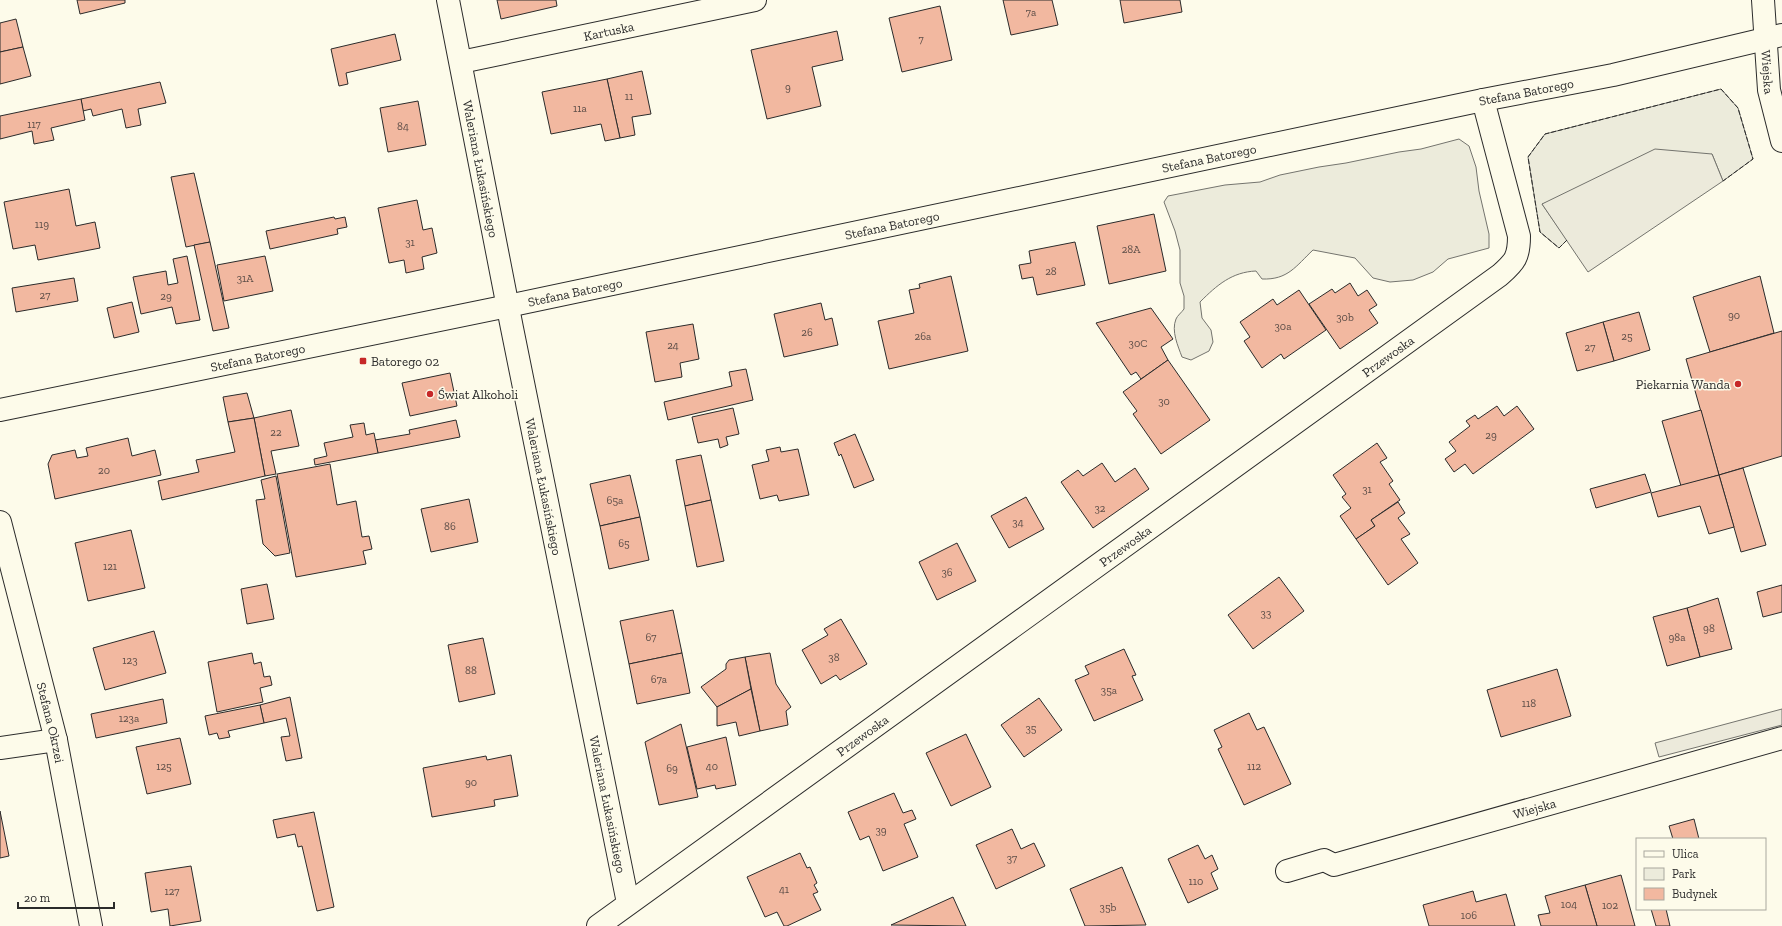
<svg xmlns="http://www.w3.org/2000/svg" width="1782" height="926" font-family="'Zilla Slab',serif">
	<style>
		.green { fill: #ecebdb; stroke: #74746e }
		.parking { fill: #eceadb; stroke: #74746e }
		.building { fill: #f2b8a0; stroke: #2b2b2b }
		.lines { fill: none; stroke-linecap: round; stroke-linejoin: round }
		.minor-casing { stroke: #2b2b2b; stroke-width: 24 }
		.minor { stroke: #fdfbea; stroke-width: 22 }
		.fence { stroke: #2b2b2b; stroke-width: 1; stroke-dasharray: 5 2; stroke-linecap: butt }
		.poi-dot { fill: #c62828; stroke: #fdfbea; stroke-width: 1.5 }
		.labels { text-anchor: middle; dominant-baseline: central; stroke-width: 3; stroke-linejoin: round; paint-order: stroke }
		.number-label { font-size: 11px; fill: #5d4e48 }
		.street-label { font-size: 13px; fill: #2b2b2b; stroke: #fdfbea }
		.poi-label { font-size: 13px; fill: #2b2b2b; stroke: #fdfbea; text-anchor: start }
	</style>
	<rect width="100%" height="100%" fill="#fdfbea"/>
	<!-- green -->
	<g class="green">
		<polygon points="1721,89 1738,108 1753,159 1723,181 1712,154 1542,204 1567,240 1559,248 1540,232 1528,157 1545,134"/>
		<path d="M1459 139 1469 146 1476 167 1479 191 1489 234V248L1448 259 1433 272 1413 280 1390 282 1373 278 1355 258 1313 250C1296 266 1288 280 1262 279L1256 271C1232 272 1217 285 1200 302L1202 318 1211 330 1213 342 1209 351 1191 360 1182 357C1178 346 1171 331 1176 319 1177 316 1182 312 1184 309V296L1180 283V250L1175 231 1164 202 1168 196 1225 185 1260 182 1280 175 1319 167 1346 163 1399 152 1421 149Z"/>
	</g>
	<!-- parking -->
	<g class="parking">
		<polygon points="1655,149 1712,154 1723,181 1588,272 1542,204"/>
		<polygon points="1782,709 1782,725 1659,757 1655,743"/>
	</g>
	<!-- building -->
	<g class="building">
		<polygon points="77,0 125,0 125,3 80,14"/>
		<polygon points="497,0 556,0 557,6 501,19"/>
		<polygon points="1003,0 1052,0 1058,25 1011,35"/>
		<polygon points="1120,0 1180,0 1182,12 1124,23"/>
		<polygon points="940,6 952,60 902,72 889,18"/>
		<polygon points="16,19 23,47 0,52 0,23"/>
		<polygon points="837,31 843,60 812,67 821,106 767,119 751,50"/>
		<polygon points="395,34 401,60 346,73 348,84 339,86 331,49"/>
		<polygon points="23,47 31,76 0,84 0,52"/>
		<polygon points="642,71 651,114 632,117 635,135 620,138 607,79"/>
		<polygon points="607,79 620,138 605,141 601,124 551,134 542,92"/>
		<polygon points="160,82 166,103 138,109 141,125 126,128 122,109 93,116 91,109 83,111 81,99"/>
		<polygon points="81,99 85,120 51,128 54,140 34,144 32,131 0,139 0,116"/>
		<polygon points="418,101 426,145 388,152 380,108"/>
		<polygon points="194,173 210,242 186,247 171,177"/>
		<polygon points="69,189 76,226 95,222 100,248 38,260 35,245 13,249 4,202"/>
		<polygon points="417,200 423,230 432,228 437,253 422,257 424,269 406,273 404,260 389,263 378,208"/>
		<polygon points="1154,214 1166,271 1109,284 1097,226"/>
		<polygon points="334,217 335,219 345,217 347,227 337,229 338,234 270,249 266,231"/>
		<polygon points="210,242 229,328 213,331 194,245"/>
		<polygon points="1075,242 1085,285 1037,295 1033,277 1022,279 1019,265 1031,263 1029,251"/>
		<polygon points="187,256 200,320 176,324 172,307 141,314 133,277 166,271 168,285 178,283 173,259"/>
		<polygon points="265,256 273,291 224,301 217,265"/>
		<polygon points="951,276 968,351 889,369 878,321 914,313 909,290 920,288 919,284"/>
		<polygon points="1760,276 1774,333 1710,352 1693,297"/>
		<polygon points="74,278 78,301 16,312 12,288"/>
		<polygon points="1350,283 1358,296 1367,290 1377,305 1369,310 1378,323 1340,349 1309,304 1332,289 1335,293"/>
		<polygon points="1299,290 1326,330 1284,359 1281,354 1262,368 1244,341 1250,337 1240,322 1273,299 1277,305"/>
		<polygon points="132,302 139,332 114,338 107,308"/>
		<polygon points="821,303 825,320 832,318 838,345 784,357 774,314"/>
		<polygon points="1151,308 1173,339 1161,347 1168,360 1141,379 1136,372 1131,375 1096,323"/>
		<polygon points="1639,312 1650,350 1614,361 1603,322"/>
		<polygon points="1603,322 1614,361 1577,371 1566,333"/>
		<polygon points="693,324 699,359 680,363 682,377 655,382 646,332"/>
		<polygon points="1782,331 1782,456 1719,475 1686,359"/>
		<polygon points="1168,360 1210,420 1161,454 1133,414 1137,411 1123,392"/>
		<polygon points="746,369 753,400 668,420 664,402 732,386 729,372"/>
		<polygon points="450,373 457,406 410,416 402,383"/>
		<polygon points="247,393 254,418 228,422 223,397"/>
		<polygon points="1497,406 1504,416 1517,406 1534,429 1473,474 1465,464 1454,472 1445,459 1456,451 1449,442 1470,426 1466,421 1475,415 1478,419"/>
		<polygon points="733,408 739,434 726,437 728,445 720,448 718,439 698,443 692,417"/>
		<polygon points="291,410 299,446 271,451 276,474 265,476 254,418"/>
		<polygon points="1701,410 1719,475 1681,486 1662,421"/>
		<polygon points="254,418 265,476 162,500 158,481 199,472 196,460 235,452 228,422"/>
		<polygon points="456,420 460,437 378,453 375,440 410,434 409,430"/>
		<polygon points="364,423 366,435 374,433 378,453 315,465 314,459 327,456 324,443 353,437 350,425"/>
		<polygon points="855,434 874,480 854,488 841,454 839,456 834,443"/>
		<polygon points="128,438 132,456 155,450 161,475 55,499 48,464 52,455 75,450 77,458 88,456 86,448"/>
		<polygon points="1377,443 1387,458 1380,462 1393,481 1389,484 1400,500 1371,520 1375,526 1356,539 1340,516 1351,508 1342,497 1346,494 1333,475"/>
		<polygon points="780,447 781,452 798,449 809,495 779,501 777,495 760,499 752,465 769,461 766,450"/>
		<polygon points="701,455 711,500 685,506 676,460"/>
		<polygon points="1102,463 1115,482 1135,468 1149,489 1093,528 1061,482 1078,470 1083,476"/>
		<polygon points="330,464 337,505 356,501 362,537 369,536 372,549 363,551 366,564 296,577 277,474"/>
		<polygon points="1743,468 1766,545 1741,552 1719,475"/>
		<polygon points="1645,474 1651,492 1596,508 1590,489"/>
		<polygon points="630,475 640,517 600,526 590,484"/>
		<polygon points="1719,475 1734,527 1709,534 1700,506 1658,517 1651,493"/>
		<polygon points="276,476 290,553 275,556 263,544 256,500 265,499 261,480"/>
		<polygon points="1026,497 1044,529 1009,548 991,516"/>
		<polygon points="469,499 478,542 431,552 421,509"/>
		<polygon points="711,500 724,561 697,567 685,506"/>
		<polygon points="1398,502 1405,513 1398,518 1410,534 1401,539 1418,563 1388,585 1356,539 1375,526 1371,520"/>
		<polygon points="640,517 649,560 609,569 600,526"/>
		<polygon points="131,530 145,588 88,601 75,543"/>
		<polygon points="957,543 976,581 937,600 919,562"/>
		<polygon points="1279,577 1304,611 1253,649 1228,615"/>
		<polygon points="267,584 274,619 247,624 241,589"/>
		<polygon points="1782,585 1782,612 1763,617 1757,592"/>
		<polygon points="1718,598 1732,649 1700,657 1687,608"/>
		<polygon points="1687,608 1700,657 1667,666 1653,617"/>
		<polygon points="673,610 682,653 629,664 620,621"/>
		<polygon points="841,619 867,664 840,680 836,675 821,684 802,650 828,635 824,629"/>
		<polygon points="154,631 166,673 105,690 93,648"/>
		<polygon points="483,638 495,694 459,702 448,645"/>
		<polygon points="1124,649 1136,675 1132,676 1143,700 1094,721 1075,680 1089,674 1085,666"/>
		<polygon points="252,653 254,664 261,662 264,677 270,676 272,685 260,688 263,702 217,712 208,662"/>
		<polygon points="682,653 690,693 637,704 629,664"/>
		<polygon points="770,653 776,684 791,707 786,711 788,725 760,731 745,657"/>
		<polygon points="745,657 751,689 717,707 701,687 726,669 726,664 729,660"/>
		<polygon points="1557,669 1571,716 1501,737 1487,690"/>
		<polygon points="751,689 760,731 739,736 736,722 717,726 717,707"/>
		<polygon points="290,697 302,758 286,761 281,737 290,736 286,718 264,723 260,705"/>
		<polygon points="1039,698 1062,730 1024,757 1001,725"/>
		<polygon points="163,699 167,723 96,738 91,714"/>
		<polygon points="260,705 264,723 228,731 230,737 219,739 217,733 209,735 205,716"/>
		<polygon points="1249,713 1257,730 1264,727 1291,784 1244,805 1218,749 1222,747 1214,730"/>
		<polygon points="681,724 698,797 659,805 645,742"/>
		<polygon points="966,734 991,787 951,806 926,753"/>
		<polygon points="726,737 736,785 716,789 715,785 697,789 687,747"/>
		<polygon points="180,738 191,784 147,794 136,747"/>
		<polygon points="511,755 518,796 494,800 495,806 432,817 423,768 486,756 487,760"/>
		<polygon points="894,793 903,813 912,810 916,819 904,824 918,857 883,871 869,836 860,840 848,812"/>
		<polygon points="0,811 9,856 0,858"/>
		<polygon points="314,812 334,907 317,911 302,846 298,847 295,834 277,838 273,820"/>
		<polygon points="1694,819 1699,839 1673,839 1669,826"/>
		<polygon points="1012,829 1021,849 1034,843 1045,866 996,889 976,845"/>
		<polygon points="1198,845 1205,859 1212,855 1218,869 1211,873 1218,889 1188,903 1168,859"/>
		<polygon points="800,853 807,868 810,867 817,883 814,885 818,892 813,894 821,910 787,926 784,926 777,912 765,917 747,877"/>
		<polygon points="191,866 201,921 170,926 168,909 151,912 145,873"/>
		<polygon points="1122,867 1146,925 1085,926 1070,889"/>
		<polygon points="1621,875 1635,926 1597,926 1585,885"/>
		<polygon points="1585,885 1597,926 1541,926 1538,915 1550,913 1545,896"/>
		<polygon points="1473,891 1476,902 1506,894 1515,926 1429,926 1423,905"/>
		<polygon points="953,897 966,926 891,925"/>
		<polygon points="1651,909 1666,909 1670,926 1656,926"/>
	</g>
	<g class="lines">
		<defs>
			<g id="minor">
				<path id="s1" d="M448 0 512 328 628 903"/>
				<path id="s2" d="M1763 0 1769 90 1782 141"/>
				<path id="s3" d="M461 62 755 0"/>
				<path id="s4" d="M0 410 508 306 1483 100 1613 75 1782 35"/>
				<path id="s5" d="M0 522 56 740 91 926"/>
				<polyline points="0,748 56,740"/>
				<path id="s6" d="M1287 871 1324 860 1334 865 1782 738"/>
				<path id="s7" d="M598 926 1500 275C1515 262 1519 257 1519 236L1483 100"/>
			</g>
		</defs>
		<!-- minor casing -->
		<use href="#minor" class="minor-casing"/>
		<!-- minor -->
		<use href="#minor" class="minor"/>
		<!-- fence -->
		<polyline class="fence" points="1567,240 1559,248 1540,232 1528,157 1545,134 1721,89 1738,108 1753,159 1723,181"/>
	</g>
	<!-- markers -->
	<g class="poi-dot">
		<rect x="359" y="357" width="8" height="8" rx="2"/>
		<circle cx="1738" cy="384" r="4"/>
		<circle cx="430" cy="394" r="4"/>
	</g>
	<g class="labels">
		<!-- number labels -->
		<g class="number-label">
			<text x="1031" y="12">7a</text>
			<text x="921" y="39">7</text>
			<text x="788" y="87">9</text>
			<text x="629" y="96">11</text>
			<text x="580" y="108">11a</text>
			<text x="34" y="124">117</text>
			<text x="403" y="126">84</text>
			<text x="42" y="224">119</text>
			<text x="410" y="242">31</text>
			<text x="1131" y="249">28A</text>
			<text x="1051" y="271">28</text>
			<text x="245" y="278">31A</text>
			<text x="45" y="295">27</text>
			<text x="166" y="296">29</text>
			<text x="1734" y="315">90</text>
			<text x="1345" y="317">30b</text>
			<text x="1283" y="326">30a</text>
			<text x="807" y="332">26</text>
			<text x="923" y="336">26a</text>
			<text x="1627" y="336">25</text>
			<text x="1138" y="343">30C</text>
			<text x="673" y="345">24</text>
			<text x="1590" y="347">27</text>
			<text x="1164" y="401">30</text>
			<text x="276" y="432">22</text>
			<text x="1491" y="435">29</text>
			<text x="104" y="470">20</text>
			<text x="1367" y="489">31</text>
			<text x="615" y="500">65a</text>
			<text x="1100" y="508">32</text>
			<text x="1018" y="522">34</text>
			<text x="450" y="526">86</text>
			<text x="624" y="543">65</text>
			<text x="110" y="566">121</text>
			<text x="947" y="572">36</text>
			<text x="1266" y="613">33</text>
			<text x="1709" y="628">98</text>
			<text x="651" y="637">67</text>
			<text x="1677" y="637">98a</text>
			<text x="834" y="657">38</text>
			<text x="130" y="660">123</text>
			<text x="471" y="670">88</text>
			<text x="659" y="679">67a</text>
			<text x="1109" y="690">35a</text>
			<text x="1529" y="703">118</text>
			<text x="129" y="718">123a</text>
			<text x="1031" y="728">35</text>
			<text x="164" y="766">125</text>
			<text x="712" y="766">40</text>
			<text x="1254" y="766">112</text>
			<text x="672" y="768">69</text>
			<text x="471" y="782">90</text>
			<text x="881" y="830">39</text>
			<text x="1012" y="858">37</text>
			<text x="1196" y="881">110</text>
			<text x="784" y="889">41</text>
			<text x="172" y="891">127</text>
			<text x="1569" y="904">104</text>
			<text x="1610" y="905">102</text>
			<text x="1108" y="907">35b</text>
			<text x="1469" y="915">106</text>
		</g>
		<!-- street labels -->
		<g class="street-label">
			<text stroke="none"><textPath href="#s3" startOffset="151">Kartuska</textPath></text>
			<text stroke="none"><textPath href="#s2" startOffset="72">Wiejska</textPath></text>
			<text stroke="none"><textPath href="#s4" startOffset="1559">Stefana Batorego</textPath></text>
			<text stroke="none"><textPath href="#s4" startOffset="1235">Stefana Batorego</textPath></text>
			<text stroke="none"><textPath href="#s1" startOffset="172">Waleriana Łukasińskiego</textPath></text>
			<text stroke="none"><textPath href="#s4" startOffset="911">Stefana Batorego</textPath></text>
			<text stroke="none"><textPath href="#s4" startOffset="587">Stefana Batorego</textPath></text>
			<text stroke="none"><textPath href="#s7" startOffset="974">Przewoska</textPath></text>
			<text stroke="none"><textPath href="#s4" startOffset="263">Stefana Batorego</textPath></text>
			<text stroke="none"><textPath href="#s1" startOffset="496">Waleriana Łukasińskiego</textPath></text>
			<text stroke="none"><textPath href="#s7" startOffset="650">Przewoska</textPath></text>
			<text stroke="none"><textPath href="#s5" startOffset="207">Stefana Okrzei</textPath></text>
			<text stroke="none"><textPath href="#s7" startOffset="326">Przewoska</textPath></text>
			<text stroke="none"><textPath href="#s1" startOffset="820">Waleriana Łukasińskiego</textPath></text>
			<text stroke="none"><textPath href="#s6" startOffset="258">Wiejska</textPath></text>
		</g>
		<!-- poi labels -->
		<g class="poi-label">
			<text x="371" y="361">Batorego 02</text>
			<text x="1730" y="384" text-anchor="end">Piekarnia Wanda</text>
			<text x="438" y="394">Świat Alkoholi</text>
		</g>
	</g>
	<!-- legend -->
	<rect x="1636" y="838" width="130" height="72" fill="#fdfbea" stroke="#a9a89e"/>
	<rect x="1644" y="851" width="20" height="6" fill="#fdfbea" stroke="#a9a89e"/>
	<text x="1672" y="858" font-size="12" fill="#2b2b2b">Ulica</text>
	<rect x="1644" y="868" width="20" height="12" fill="#ecebdb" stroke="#a9a89e"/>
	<text x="1672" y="878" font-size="12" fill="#2b2b2b">Park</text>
	<rect x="1644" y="888" width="20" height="12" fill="#f2b8a0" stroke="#a9a89e"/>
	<text x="1672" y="898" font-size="12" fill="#2b2b2b">Budynek</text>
	<!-- scale -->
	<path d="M18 902v6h96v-6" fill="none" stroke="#2b2b2b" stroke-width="2"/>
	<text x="24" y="902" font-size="12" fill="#2b2b2b" stroke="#fdfbea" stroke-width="3" paint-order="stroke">20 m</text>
</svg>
